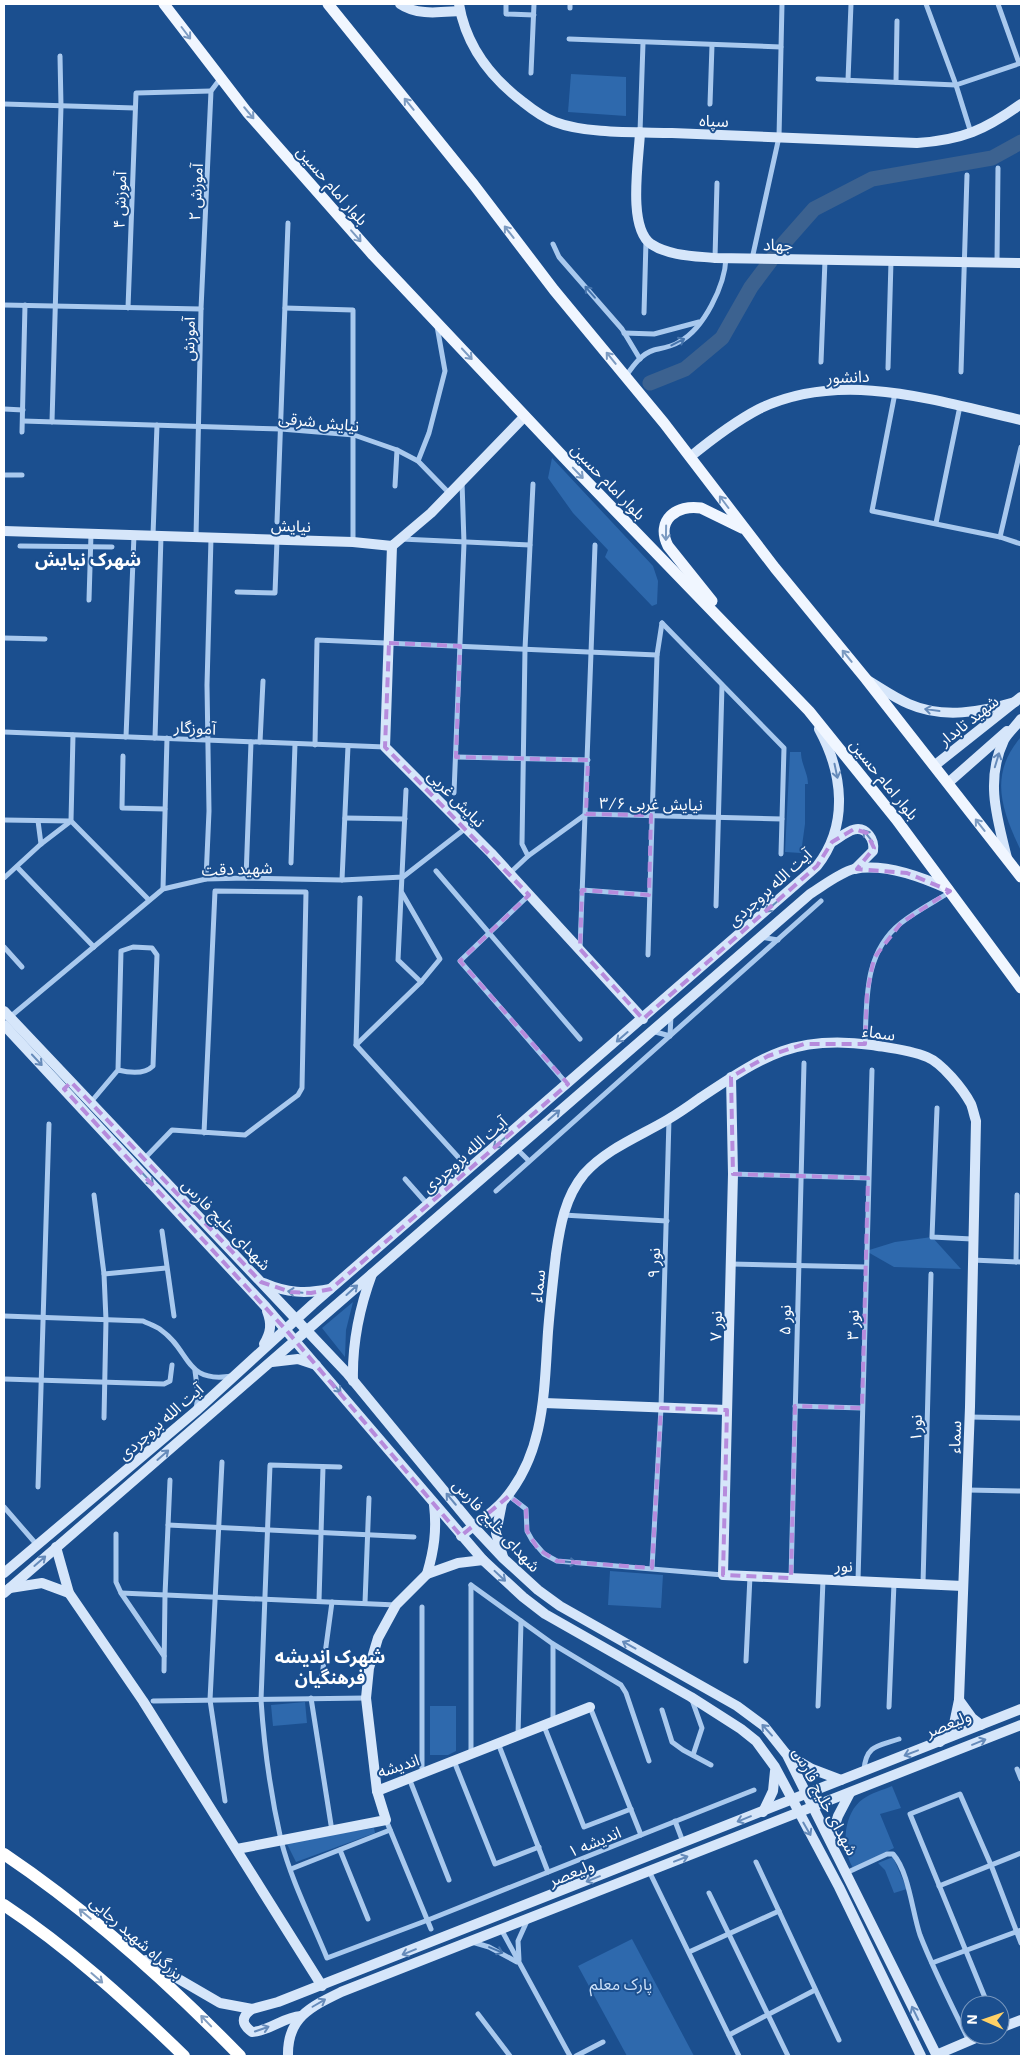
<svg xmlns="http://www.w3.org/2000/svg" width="1025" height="2060" font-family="'Exo 2','Noto Sans Arabic',sans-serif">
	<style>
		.green { fill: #2e69ad }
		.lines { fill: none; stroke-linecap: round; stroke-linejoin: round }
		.river { stroke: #3c6290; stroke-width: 15 }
		.street { stroke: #a9c9ee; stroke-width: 5 }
		.secondary { stroke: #d6e6fa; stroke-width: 10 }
		.primary { stroke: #f0f6ff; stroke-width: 11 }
		.highway { stroke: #fff; stroke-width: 12 }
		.oneway { stroke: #7b9ac1 }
		.oneway2 { stroke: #4674ac }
		.oneway3 { stroke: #668bba }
		.oneway4 { stroke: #829ec1 }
		.marked { fill: none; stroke: #b68bdc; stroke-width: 4; stroke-dasharray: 10 6; stroke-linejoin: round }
		.labels { text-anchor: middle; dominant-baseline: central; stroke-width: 4; stroke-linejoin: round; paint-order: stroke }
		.street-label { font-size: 16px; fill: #fff; stroke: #1b4f8f }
		.park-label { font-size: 16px; fill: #cfe3fa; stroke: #1b4f8f }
		.neighbourhood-label { font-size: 18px; font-weight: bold; fill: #fff; stroke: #1b4f8f }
	</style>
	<rect width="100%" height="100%" fill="#1b4f8f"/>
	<!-- green -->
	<g class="green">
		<polygon points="571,74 626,77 626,116 568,112"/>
		<polygon points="552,458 653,566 658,581 657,604 652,606 605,557 608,550 573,513 548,478"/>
		<path d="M1021 737V851C1002 811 988 775 1021 737Z"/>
		<path d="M790 752H801C801 764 808 773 808 784H805V824L801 853 785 852Z"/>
		<polygon points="932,1237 961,1269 894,1267 866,1251 895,1242"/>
		<polygon points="353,1302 346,1330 345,1357 322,1328"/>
		<polygon points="610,1571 663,1575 661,1608 608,1605"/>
		<polygon points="305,1702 307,1723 273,1726 271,1705"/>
		<polygon points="430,1706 456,1706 456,1751 448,1755 430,1755"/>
		<path d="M892 1786 901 1808 880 1814 894 1848 853 1868C841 1848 843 1813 863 1799 871 1793 883 1790 892 1786Z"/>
		<polygon points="374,1828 375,1833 296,1862 286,1842"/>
		<polygon points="893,1857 907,1889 894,1893 885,1870 878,1863"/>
		<polygon points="632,1939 694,2056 627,2056 578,1966"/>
	</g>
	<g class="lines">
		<!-- river -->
		<polyline class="river" points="650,383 685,369 722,338 751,287 784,243 814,209 872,179 992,158 1021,142"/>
		<!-- street -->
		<g class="street">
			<polyline points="506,4 506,14 534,15"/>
			<polyline points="926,4 956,85 971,133"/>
			<polyline points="998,4 1019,63"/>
			<polyline points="570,8 570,4"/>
			<polyline points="569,39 781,47"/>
			<polyline points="531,73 534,4"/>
			<polyline points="818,79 956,85 1021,63"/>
			<polyline points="848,80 851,4"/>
			<polyline points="896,82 897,21"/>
			<polyline points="4,104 135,108"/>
			<polyline points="710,104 712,45"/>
			<polyline points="640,132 643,43"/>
			<polyline points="553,244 559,257 622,329 640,359"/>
			<polyline points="715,258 717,183"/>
			<polyline points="752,259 779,137 782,4"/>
			<polyline points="997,262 998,168"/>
			<polyline points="4,305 201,309"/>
			<polyline points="128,308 136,93 211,91"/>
			<polyline points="285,308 353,310 353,542"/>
			<polyline points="644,313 646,241"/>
			<polyline points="624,333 654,334 699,322"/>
			<polyline points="821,362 825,260"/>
			<polyline points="888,368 891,261"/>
			<polyline points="961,372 967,175"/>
			<path d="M626 376C633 366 641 354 654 350 663 348 671 347 679 342 704 329 725 285 726 258"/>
			<polyline points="895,393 872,511 1000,537 1021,544"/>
			<polyline points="4,409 23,410"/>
			<polyline points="23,421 281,429 354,435 397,450 418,461 449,493"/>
			<polyline points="52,422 61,106 60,56"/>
			<polyline points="22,432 25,305"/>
			<polyline points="418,461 429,433 445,371 437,326"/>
			<polyline points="4,475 22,475"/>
			<polyline points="395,486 397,450"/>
			<polyline points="277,522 288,223"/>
			<polyline points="936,523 960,406"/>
			<polyline points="153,535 157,425"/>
			<polyline points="196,537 201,309 211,91 220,79"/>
			<polyline points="1000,537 1021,447"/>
			<polyline points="401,539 530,545"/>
			<polyline points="20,546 112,547"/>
			<polyline points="237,592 275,593 277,540"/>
			<polyline points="89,600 91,534"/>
			<polyline points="662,623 784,748 781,854"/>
			<polyline points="4,638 45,639"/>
			<polyline points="4,732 385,747"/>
			<polyline points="73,735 71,821 149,900"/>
			<polyline points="126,737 134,535"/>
			<polyline points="155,738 161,536"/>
			<polyline points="260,742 263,681"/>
			<polyline points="315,745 317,640 657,655"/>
			<polyline points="123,756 122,808 165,809"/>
			<polyline points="456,757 588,760"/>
			<polyline points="454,793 464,543 462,482"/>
			<polyline points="345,818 405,819"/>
			<polyline points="4,820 70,821"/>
			<polyline points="38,821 41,844"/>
			<polyline points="528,856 522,844 525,649 533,484"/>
			<polyline points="291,863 295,744"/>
			<polyline points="17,867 94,947"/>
			<polyline points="436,871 580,1039"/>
			<polyline points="510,873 528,856 586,814 782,819"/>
			<polyline points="4,878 41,844 71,821"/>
			<polyline points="246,878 251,742"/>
			<polyline points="206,879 209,811 207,685 211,538"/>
			<polyline points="342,880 348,746"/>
			<polyline points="163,889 167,738"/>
			<polyline points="582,890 649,895"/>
			<polyline points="402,893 440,959 421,982"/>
			<polyline points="529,895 460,961 567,1084"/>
			<polyline points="360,898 356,1045 469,1169"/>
			<polyline points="716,906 722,685"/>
			<polyline points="760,937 778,940"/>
			<polyline points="4,947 22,967"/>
			<polyline points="580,949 595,545"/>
			<polyline points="648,955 657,655 662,623"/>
			<polyline points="10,1017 163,889 206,879 246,878 342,880 403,877 466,828"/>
			<polyline points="652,1031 670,1036 671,1015"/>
			<path d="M865 1044C867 1001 863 953 901 923 916 911 934 902 950 892"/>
			<polyline points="356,1045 421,982 398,960 406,790"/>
			<path d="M91 1102 118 1070 121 951 133 947 152 948 157 955 153 1066C144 1075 130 1073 118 1070"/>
			<polyline points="937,1108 932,1237 972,1239"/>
			<polyline points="516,1148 529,1161"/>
			<polyline points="144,1159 172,1130 245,1135 298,1095 302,1088 306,892 215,891 204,1133"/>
			<polyline points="733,1174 868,1178"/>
			<polyline points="405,1179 428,1205"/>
			<polyline points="496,1191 821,901"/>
			<polyline points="94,1195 104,1274 106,1320 104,1418"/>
			<polyline points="563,1215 667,1221"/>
			<polyline points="162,1231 174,1316"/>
			<polyline points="972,1260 1021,1262"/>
			<polyline points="1016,1262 1017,1195"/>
			<polyline points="731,1264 866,1267"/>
			<polyline points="104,1274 166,1268"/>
			<path d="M4 1316 143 1321C149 1324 156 1326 161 1330 191 1351 184 1384 232 1376"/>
			<polyline points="195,1371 198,1394 196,1410"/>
			<polyline points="4,1379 164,1384 170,1381 172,1365"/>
			<polyline points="795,1406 862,1408"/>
			<polyline points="969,1417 1021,1418"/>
			<polyline points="222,1462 210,1700 225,1801"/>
			<path d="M340 1467 270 1465 261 1700C264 1745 271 1796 281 1840 291 1880 311 1919 327 1958L428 1920 641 1835 590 1707"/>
			<polyline points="38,1487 49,1124"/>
			<polyline points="967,1490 1021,1491"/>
			<polyline points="508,1495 526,1509 527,1531 532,1540 544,1554 557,1561 723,1575"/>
			<polyline points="4,1507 37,1545"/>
			<polyline points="168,1525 414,1537"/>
			<polyline points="116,1534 116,1582 121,1593 164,1656"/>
			<polyline points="652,1568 661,1408 669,1119"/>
			<polyline points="791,1578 804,1063"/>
			<polyline points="858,1581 872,1070"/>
			<polyline points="923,1584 931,1274"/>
			<polyline points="471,1585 553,1644 621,1685 626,1693 649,1761"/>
			<polyline points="471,1585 471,1754"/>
			<polyline points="121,1593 396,1605"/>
			<polyline points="319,1601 323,1467"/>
			<polyline points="365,1603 369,1498"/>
			<polyline points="553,1644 553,1722"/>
			<polyline points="746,1661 750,1576"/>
			<polyline points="164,1671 165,1595 170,1480"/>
			<polyline points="322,1676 332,1602"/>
			<polyline points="311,1698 332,1831"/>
			<polyline points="692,1700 702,1728 693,1755"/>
			<polyline points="153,1701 366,1698"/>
			<polyline points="818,1706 823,1580"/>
			<polyline points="889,1707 894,1583"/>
			<polyline points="662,1710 672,1742 683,1750 711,1765"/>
			<polyline points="544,1726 584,1827 631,1809"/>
			<polyline points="518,1735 521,1621"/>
			<polyline points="498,1743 548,1872"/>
			<polyline points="454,1761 495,1864 539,1847"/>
			<polyline points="1017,1769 1021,1779"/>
			<path d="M864 1770C866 1745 878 1746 899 1739"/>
			<polyline points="422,1773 422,1607"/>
			<polyline points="409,1778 449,1880"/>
			<polyline points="386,1820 431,1929"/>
			<polyline points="675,1821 683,1842"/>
			<polyline points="641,1835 754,1790"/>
			<polyline points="340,1850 368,1919"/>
			<polyline points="756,1862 839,2040"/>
			<polyline points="291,1869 390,1830"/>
			<polyline points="649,1871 739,2056"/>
			<path d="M846 1873 887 1854H893C909 1872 912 1911 920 1935 934 1971 952 2006 969 2041"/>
			<polyline points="939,1886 1021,1853"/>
			<polyline points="709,1893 788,2056"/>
			<polyline points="501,1929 570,2056"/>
			<polyline points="472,1942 489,1947 517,1962"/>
			<polyline points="689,1952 779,1911"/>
			<polyline points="519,1960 518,1941 527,1921"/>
			<polyline points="932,1963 1021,1930"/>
			<polyline points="988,2005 910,1814 960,1794 991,1865 1021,1943"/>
			<polyline points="478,2014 510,2056"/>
			<polyline points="729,2035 815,1990"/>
			<polyline points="576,2056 603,2042"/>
		</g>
		<!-- secondary -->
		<g class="secondary">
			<path d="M400 4C417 16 441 12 460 11"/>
			<path d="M459 4C466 46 490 77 523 102 533 110 544 118 555 122 586 134 638 132 672 133 753 137 835 140 917 143 962 140 985 130 1021 104"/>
			<path d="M640 132C639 159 627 227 651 244 669 256 695 256 715 258L1021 263"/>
			<path d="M690 457C712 439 734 422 759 409 842 369 937 401 1021 420"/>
			<polyline points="4,531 353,542 392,546 431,513 525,416"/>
			<polyline points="392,546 385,747 491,853 643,1019"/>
			<path d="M869 681C882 689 895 698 909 704 943 719 981 712 1015 702"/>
			<polyline points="934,766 1021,697"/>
			<polyline points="948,783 1007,731"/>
			<path d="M832 842C844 835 858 821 869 835 873 840 874 845 873 851L855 869"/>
			<path d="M1007 858C997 818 985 780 1004 740 1008 733 1016 726 1021 719"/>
			<polyline points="4,1011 347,1373 473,1526 503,1558 538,1590 560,1606 737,1706 764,1726 787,1755 937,2056"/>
			<polyline points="4,1025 266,1307 483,1560 523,1597 545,1614 691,1697 741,1729 756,1741 775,1767 839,1887 921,2056"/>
			<polyline points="731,1077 733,1174 723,1575 963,1586"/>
			<path d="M264 1283C287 1293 306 1294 330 1289"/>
			<path d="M264 1344C271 1332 272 1324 267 1311"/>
			<polyline points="272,1362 298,1359 316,1365"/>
			<path d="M353 1381C352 1344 359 1309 372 1274"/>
			<polyline points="544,1403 727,1410"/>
			<polyline points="502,1503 496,1533 503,1557"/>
			<path d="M461 1536C475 1524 492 1514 504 1500 545 1453 544 1391 548 1332 550 1306 553 1280 556 1254 560 1226 565 1197 584 1174 606 1149 640 1136 667 1120 679 1113 689 1106 700 1098 762 1057 794 1034 872 1045 890 1048 910 1050 927 1057 942 1063 963 1089 971 1104 973 1109 974 1115 976 1121L970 1407 959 1700 954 1724 940 1742"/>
			<polyline points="56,1547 69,1593 143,1701 322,1986"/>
			<path d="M4 1573 196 1411 313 1304 817 866C849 825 843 773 819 729"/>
			<path d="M427 1574C434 1550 437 1530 434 1505"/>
			<polyline points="10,1588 42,1583 69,1593"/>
			<path d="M4 1593 810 894C823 886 839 873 854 869 883 863 922 877 948 889"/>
			<polyline points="959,1700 972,1718 981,1725"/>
			<polyline points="788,1755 812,1769 841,1780"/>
			<polyline points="377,1791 590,1707"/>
			<polyline points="763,1812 773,1791 775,1771"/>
			<polyline points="830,1840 838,1816 850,1793"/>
			<polyline points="237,1849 386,1820 377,1791 366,1698 369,1668 378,1638 396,1605 427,1574 458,1563 483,1560"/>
			<polyline points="146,1960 220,2003 252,2009 278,2002 1021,1709"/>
			<path d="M252 2009C241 2017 241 2024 252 2032 270 2031 283 2017 301 2016"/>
			<polyline points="1000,2028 1021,2020"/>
			<polyline points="936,2055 983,2035"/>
			<path d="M288 2056C287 2018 310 2007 341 1992L1021 1725"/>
		</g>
		<!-- primary -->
		<g class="primary">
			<polyline points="164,4 247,112 373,255 572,466 809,711 896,819 1021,988"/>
			<polyline points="328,4 474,185 554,290 664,423 775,568 866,679 1021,877"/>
			<path d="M712 601 668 546C655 520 677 504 701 508L742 528"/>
		</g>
		<!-- highway -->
		<g class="highway">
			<path d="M4 1854C90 1912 168 1982 240 2056"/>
			<path d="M4 1905C69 1948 128 2002 184 2056"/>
		</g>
	</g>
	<!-- one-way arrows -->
	<defs><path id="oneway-shaft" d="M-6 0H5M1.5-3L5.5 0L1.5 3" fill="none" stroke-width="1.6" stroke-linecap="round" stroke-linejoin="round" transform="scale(1.25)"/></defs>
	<g class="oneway">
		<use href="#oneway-shaft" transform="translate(186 33) rotate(53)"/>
		<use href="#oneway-shaft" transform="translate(409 104) rotate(-129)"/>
		<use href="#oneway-shaft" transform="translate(249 113) rotate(50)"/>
		<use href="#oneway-shaft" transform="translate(509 232) rotate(-128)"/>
		<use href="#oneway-shaft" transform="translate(356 236) rotate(49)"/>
		<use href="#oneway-shaft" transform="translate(467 354) rotate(47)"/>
		<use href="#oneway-shaft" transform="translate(611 358) rotate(-129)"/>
		<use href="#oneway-shaft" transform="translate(578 473) rotate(46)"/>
		<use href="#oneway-shaft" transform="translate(724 502) rotate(-127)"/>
		<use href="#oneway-shaft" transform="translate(666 533) rotate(91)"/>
		<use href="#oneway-shaft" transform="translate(847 656) rotate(-129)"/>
		<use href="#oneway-shaft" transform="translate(980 825) rotate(-128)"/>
	</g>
	<g class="oneway2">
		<use href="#oneway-shaft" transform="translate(590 292) rotate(-131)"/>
		<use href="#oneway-shaft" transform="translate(678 342) rotate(-27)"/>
		<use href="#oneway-shaft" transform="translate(569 1562) rotate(5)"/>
		<use href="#oneway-shaft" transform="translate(496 1950) rotate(23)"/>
	</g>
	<g class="oneway3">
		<use href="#oneway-shaft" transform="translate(932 710) rotate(-172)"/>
		<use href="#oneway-shaft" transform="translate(997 760) rotate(-73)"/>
		<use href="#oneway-shaft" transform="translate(836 771) rotate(78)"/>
		<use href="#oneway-shaft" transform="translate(868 836) rotate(-128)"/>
		<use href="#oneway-shaft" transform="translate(771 907) rotate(139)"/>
		<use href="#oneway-shaft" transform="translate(622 1037) rotate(139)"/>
		<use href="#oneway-shaft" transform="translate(37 1060) rotate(47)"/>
		<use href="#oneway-shaft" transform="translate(554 1115) rotate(-41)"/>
		<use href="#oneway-shaft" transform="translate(499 1143) rotate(139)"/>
		<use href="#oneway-shaft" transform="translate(148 1179) rotate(47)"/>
		<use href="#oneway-shaft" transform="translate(352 1290) rotate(-42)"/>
		<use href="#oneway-shaft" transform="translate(295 1292) rotate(-174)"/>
		<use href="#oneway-shaft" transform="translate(336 1387) rotate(50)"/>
		<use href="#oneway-shaft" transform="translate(163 1455) rotate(-41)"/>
		<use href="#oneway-shaft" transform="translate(451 1499) rotate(-130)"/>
		<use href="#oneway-shaft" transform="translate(40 1561) rotate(-41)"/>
		<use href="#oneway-shaft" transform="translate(500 1576) rotate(43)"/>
		<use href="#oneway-shaft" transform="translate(629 1645) rotate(-151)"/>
		<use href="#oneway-shaft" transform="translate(767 1730) rotate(-132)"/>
		<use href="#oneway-shaft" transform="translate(979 1742) rotate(-22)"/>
		<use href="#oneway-shaft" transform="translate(911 1753) rotate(159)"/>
		<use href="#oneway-shaft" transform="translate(744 1819) rotate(158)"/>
		<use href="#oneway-shaft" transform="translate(807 1829) rotate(60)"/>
		<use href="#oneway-shaft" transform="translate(681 1859) rotate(-21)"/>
		<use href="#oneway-shaft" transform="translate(593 1879) rotate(158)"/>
		<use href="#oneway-shaft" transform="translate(409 1952) rotate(158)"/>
		<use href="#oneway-shaft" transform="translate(319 2003) rotate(-30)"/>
		<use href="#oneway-shaft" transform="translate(915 2013) rotate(-116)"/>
		<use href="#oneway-shaft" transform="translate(262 2029) rotate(-19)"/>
	</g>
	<g class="oneway4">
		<use href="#oneway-shaft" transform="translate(85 1914) rotate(-140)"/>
		<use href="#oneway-shaft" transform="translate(97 1978) rotate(41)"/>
		<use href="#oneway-shaft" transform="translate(206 2021) rotate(-134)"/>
	</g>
	<!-- marked area -->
	<path class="marked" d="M389 643 460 646 456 757 588 760 586 814 651 815 649 895 582 890 580 949 643 1019 817 866 832 842 854 829 867 833 874 848 857 869 907 873 950 891 901 923 874 958 867 993 865 1044H804L768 1056 731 1077 733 1174 868 1178 862 1408 795 1406 791 1578 723 1575 727 1410 661 1408 652 1568 557 1561 538 1549 527 1531 526 1509 509 1496 461 1536 287 1331 64 1089 71 1082 261 1282 291 1292 311 1293 331 1289 568 1084 460 961 529 895 385 747Z"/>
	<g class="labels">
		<!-- street labels -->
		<g class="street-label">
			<text transform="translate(714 120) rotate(2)">سپاه</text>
			<text transform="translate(333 185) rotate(49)">بلوار امام حسین</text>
			<text transform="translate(195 192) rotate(-87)">آموزش ۲</text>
			<text transform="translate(119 200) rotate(-88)">آموزش ۴</text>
			<text transform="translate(778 244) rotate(1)">جهاد</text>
			<text transform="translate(188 339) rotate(-89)">آموزش</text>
			<text transform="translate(848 376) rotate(-2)">دانشور</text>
			<text transform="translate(319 421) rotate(6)">نیایش شرقی</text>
			<text transform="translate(609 481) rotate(46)">بلوار امام حسین</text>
			<text transform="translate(291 525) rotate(2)">نیایش</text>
			<text transform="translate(968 720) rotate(-38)">شهید تابدار</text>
			<text transform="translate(195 727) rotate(3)">آموزگار</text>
			<text transform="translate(885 779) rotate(51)">بلوار امام حسین</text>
			<text transform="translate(457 798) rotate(45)">نیایش غربی</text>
			<text transform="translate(651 803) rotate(1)">نیایش غربی ۳/۶</text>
			<text transform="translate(237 868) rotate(-2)">شهید دقت</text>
			<text transform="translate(769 887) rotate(-42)">آیت الله بروجردی</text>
			<text transform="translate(879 1032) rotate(8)">سماء</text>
			<text transform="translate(464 1154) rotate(-41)">آیت الله بروجردی</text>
			<text transform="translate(227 1224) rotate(46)">شهدای خلیج فارس</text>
			<text transform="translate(653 1263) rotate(-88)">نور ۹</text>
			<text transform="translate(537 1286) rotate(-84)">سماء</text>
			<text transform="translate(784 1320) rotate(-89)">نور ۵</text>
			<text transform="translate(852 1325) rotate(-89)">نور ۳</text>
			<text transform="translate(715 1326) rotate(-89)">نور ۷</text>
			<text transform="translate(160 1421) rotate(-41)">آیت الله بروجردی</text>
			<text transform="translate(915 1428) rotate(-89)">نور۱</text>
			<text transform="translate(954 1437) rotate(-88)">سماء</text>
			<text transform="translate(497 1525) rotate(47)">شهدای خلیج فارس</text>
			<text transform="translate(844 1565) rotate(3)">نور</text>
			<text transform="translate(948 1723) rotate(-22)">ولیعصر</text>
			<text transform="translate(398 1765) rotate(-18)">اندیشه</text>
			<text transform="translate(826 1801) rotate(62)">شهدای خلیج فارس</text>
			<text transform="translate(594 1841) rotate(-22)">اندیشه ۱</text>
			<text transform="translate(571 1872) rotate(-22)">ولیعصر</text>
			<text transform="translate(137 1937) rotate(41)">بزرگراه شهید رجایی</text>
		</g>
		<!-- park labels -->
		<g class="park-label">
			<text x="621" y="1983">پارک معلم</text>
		</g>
		<!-- neighbourhood labels -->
		<g class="neighbourhood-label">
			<text x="88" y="559">شهرک نیایش</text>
			<text x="330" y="1656">شهرک اندیشه<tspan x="330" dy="21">فرهنگیان</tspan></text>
		</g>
	</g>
	<!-- border -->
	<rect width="1025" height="2060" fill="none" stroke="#ffffff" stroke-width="10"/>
	<!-- north arrow -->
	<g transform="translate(985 2020) rotate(272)"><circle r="24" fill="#1b4f8f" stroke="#7695bc"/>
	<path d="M0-4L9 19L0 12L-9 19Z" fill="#ffd166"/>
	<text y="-8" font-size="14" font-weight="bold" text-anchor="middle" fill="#ffffff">N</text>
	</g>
</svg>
